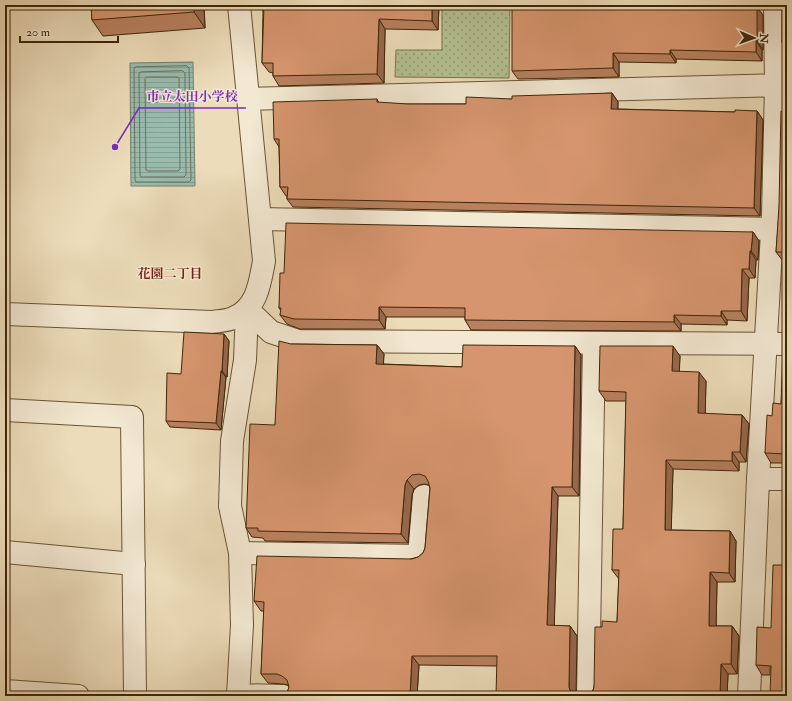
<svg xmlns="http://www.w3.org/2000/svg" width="792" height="701" font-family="'IM FELL Double Pica','Noto Serif JP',serif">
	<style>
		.park { fill: url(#park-dots); stroke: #79744c }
		.water { fill: url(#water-rules); stroke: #75806c }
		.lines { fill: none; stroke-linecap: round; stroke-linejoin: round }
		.shore { stroke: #6c715b; stroke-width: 1 }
		.minor-casing { stroke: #6a5434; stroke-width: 24 }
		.minor { stroke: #f3e8d2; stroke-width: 22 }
		.wall { fill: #b8805f; stroke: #3e2607 }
		.shaded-wall { fill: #96684d; stroke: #3e2607 }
		.building { fill: #d6956e; stroke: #3e2607 }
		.labels { text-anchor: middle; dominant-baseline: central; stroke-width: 3; stroke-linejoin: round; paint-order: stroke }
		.neighbourhood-label { font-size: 13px; font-weight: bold; fill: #7a1f14; stroke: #f3e8d2 }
		.leader { fill: none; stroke: #7b2cbf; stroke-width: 1.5 }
		.callout-dot { fill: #7b2cbf; stroke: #f3e8d2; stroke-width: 1.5 }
		.callout-label { font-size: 13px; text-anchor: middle; font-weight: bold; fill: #7b2cbf; stroke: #f3e8d2; stroke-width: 3; stroke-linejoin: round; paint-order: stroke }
	</style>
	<defs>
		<pattern id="park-dots" width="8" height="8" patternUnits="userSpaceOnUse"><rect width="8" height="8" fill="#b4c192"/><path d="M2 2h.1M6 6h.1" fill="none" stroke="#949d75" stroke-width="1.8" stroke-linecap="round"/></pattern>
		<pattern id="water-rules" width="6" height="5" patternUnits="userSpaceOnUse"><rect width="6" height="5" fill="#99bcaf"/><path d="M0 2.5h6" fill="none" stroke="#85a195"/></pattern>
	</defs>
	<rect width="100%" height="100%" fill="#ecdcb9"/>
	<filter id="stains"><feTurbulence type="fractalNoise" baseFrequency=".005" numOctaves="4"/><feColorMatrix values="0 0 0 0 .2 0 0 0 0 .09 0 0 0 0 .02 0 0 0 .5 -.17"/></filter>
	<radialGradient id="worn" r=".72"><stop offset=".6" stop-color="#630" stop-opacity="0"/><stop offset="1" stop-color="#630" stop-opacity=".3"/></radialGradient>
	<!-- park -->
	<polygon class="park" points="442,5 510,5 509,78 395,77 396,50 442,50"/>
	<!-- water -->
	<polygon class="water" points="193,62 195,186 131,186 130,63"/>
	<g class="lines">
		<!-- shore -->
		<g class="shore">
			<polygon points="187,66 189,68 191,180 189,182 136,182 135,180 134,68 136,67"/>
			<polygon points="183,71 185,73 186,175 184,177 141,177 140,175 139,73 141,72"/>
			<polygon points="147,77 177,77 179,78 180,169 178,171 148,171 146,170 145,79"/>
		</g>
		<defs>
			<g id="minor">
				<polyline points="248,99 787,85"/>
				<polyline points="260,219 771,229"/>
				<polyline points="247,309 271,332 298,341 787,344"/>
				<polyline points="247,309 245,360 232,441 230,506 240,553 242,625 238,695 283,696"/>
				<path d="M5 314 212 322C218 321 227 321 233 318 257 309 260 283 264 261L239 5"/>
				<polyline points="5,410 132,417 135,696"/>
				<polyline points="758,479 787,479"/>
				<polyline points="5,552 134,564"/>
				<polyline points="240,553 419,556 424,496"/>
				<polyline points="5,691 78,696"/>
				<polyline points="588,696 594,343"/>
				<polyline points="749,696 758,479 773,214 776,85 775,5"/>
			</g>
		</defs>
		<!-- minor casing -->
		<use href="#minor" class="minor-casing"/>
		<!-- minor -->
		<use href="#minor" class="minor"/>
	</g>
	<!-- wall -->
	<g class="wall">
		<polygon points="91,5 204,5 205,28 103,36 92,20"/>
		<polygon points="259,5 439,5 438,30 385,29 384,83 279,86 273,76 273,73 269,72 262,63 263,11"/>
		<polygon points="558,5 759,5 759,10 763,15 763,50 762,50 762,61 676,59 676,63 619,62 619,77 518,79 512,71 558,7"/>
		<polygon points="787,7 787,49 782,42"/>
		<polygon points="612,93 618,102 618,109 735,112 757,111 763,120 760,216 293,207 287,199 287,196 286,196 280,187 279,147 274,139 377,99 379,103 408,104 466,104 512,99"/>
		<polygon points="787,112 787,261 783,261 776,252"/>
		<polygon points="753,232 759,241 758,260 756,260 755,278 749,278 747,321 727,320 727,325 681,324 681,331 471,330 465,320 465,317 386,317 385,329 300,329 287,324 280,315 281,311 279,308 284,273"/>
		<polygon points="224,334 229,341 227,377 226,377 221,430 170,427 166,421"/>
		<polygon points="291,344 377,345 384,354 383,364 462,367 575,346 581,355 579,496 558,496 554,626 570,626 577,636 496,666 419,665 417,696 284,696 287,693 289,687 288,685 283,684 268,683 261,674 264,611 261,611 254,601 418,557 423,553 425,548 430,488 429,485 425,484 419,485 414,489 412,495 408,543 265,541 263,538 252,537 246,528 275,425"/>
		<polygon points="787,347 787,463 771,463 765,453 772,416 781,404"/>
		<polygon points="680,356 679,372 706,381 705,414 742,415 749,424 746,462 739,462 739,471 673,469 671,530 730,531 736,541 735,582 717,582 716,626 732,626 739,636 737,674 728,674 727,696 589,696 592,693 594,687 602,627 617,622 619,579 612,570 623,529 626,401 606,401 599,391"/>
		<polygon points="771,628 770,675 762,675 756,665"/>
	</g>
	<!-- shaded-wall -->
	<g class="shaded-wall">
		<polygon points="194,5 204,5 205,28 194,12"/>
		<polygon points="432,5 439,5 438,30 432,21"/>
		<polygon points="753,5 759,5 759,10 763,15 763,50 757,41"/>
		<polygon points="379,19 385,29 384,83 377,74"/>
		<polygon points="756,41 762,50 762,61 756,52"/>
		<polygon points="670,50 676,59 676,63 670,54"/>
		<polygon points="613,53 619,62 619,77 613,68"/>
		<polygon points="612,93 618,102 617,117 611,109"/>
		<polygon points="757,111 763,120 760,216 754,208"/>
		<polygon points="753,232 759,241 758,260 751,251"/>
		<polygon points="750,251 756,260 755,278 749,269"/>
		<polygon points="742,269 749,278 747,321 741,311"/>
		<polygon points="379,307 386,317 385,329 379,320"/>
		<polygon points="721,311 727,320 727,325 721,316"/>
		<polygon points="674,315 681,324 681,331 674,322"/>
		<polygon points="224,334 229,341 227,377 222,371"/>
		<polygon points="377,345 384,354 383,373 376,364"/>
		<polygon points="575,346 581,355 579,496 572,487"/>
		<polygon points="673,346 680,356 679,381 672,371"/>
		<polygon points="221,371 226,377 221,430 216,423"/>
		<polygon points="699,372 706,381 705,423 698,413"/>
		<polygon points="742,415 749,424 746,462 740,452"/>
		<polygon points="732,452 739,462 739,471 732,461"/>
		<polygon points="666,460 673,469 671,539 665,530"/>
		<polygon points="407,480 414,489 412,495 408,543 401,534 405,485"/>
		<polygon points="552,487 558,496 554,635 547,625"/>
		<polygon points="730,531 736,541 735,582 729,573"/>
		<polygon points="710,572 717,582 716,635 709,626"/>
		<polygon points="570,626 577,636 576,696 573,696 571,693 569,687"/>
		<polygon points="732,626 739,636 737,674 731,664"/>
		<polygon points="412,656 419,665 417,696 410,696"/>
		<polygon points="721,664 728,674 727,696 720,696"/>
	</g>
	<!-- building -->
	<g class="building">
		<polygon points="91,5 194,5 194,12 92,20"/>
		<polygon points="264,5 432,5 432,21 379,19 377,74 273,76 273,63 262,63"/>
		<polygon points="558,5 753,5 753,7 757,7 757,41 756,41 756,52 670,50 670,54 613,53 613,68 512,71 512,8 558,7"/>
		<rect x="782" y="7" width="5" height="35"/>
		<polygon points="612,93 611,109 735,112 735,110 757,111 754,208 287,199 288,187 280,187 279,139 274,139 273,102 377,99 377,102 408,104 466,104 466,97 512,99 512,96"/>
		<polygon points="781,111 787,112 787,252 776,252 779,205"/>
		<polygon points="286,223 753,232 751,251 750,251 749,269 742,269 741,311 721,311 721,316 674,315 674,322 465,320 465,308 379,307 379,320 294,319 280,315 281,308 279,308 280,273 284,273"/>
		<polygon points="184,332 224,334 222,371 221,371 216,423 166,421 167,373 181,374"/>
		<polygon points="279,341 291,344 377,345 376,364 462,367 463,345 575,346 572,487 552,487 547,625 570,626 569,687 571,693 574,696 496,696 497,656 412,656 410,696 284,696 287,693 289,687 287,680 282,676 277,674 261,674 264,602 254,601 257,556 412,559 418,557 423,553 425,548 430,488 428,481 425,476 419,474 412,475 407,480 405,485 401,534 258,531 258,528 246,528 250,424 275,425"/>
		<polygon points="600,346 673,346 672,371 699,372 698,413 742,415 740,452 732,452 732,461 666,460 665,530 730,531 729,573 710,572 709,626 732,626 731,664 721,664 720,696 589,696 592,693 594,687 595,627 602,627 602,621 617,622 619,570 612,570 613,529 623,529 626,392 599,391"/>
		<polygon points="783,347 787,347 787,454 765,453 767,415 772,416 773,403 781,404"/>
		<polygon points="773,565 787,565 787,696 770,696 771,666 756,665 757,627 771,628"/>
	</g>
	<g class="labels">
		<!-- neighbourhood labels -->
		<g class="neighbourhood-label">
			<text x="170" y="274">花園二丁目</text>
		</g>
	</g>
	<!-- callouts -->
	<path class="leader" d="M115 147L139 108H246"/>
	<circle class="callout-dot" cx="115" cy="147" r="4"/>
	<g class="callout-label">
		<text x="192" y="101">市立太田小学校</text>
	</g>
	<!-- margin -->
	<rect width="792" height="701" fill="none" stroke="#ecdcb9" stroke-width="20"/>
	<rect x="6" y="6" width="780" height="689" fill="none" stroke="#3e2607" stroke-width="2"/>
	<rect x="10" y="10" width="772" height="681" fill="none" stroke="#3e2607"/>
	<!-- north arrow -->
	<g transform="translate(754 38) rotate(92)" stroke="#f3e8d2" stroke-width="3" paint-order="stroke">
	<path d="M0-3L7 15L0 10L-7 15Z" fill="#3e2607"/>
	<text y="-6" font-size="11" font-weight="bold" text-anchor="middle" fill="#3e2607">N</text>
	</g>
	<!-- scale -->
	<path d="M20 36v6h98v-6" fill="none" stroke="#3e2607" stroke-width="2"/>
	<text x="26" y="36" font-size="12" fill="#3e2607" stroke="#f3e8d2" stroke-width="3" paint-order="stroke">20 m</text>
	<rect width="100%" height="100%" filter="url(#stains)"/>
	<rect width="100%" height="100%" fill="url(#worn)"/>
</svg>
